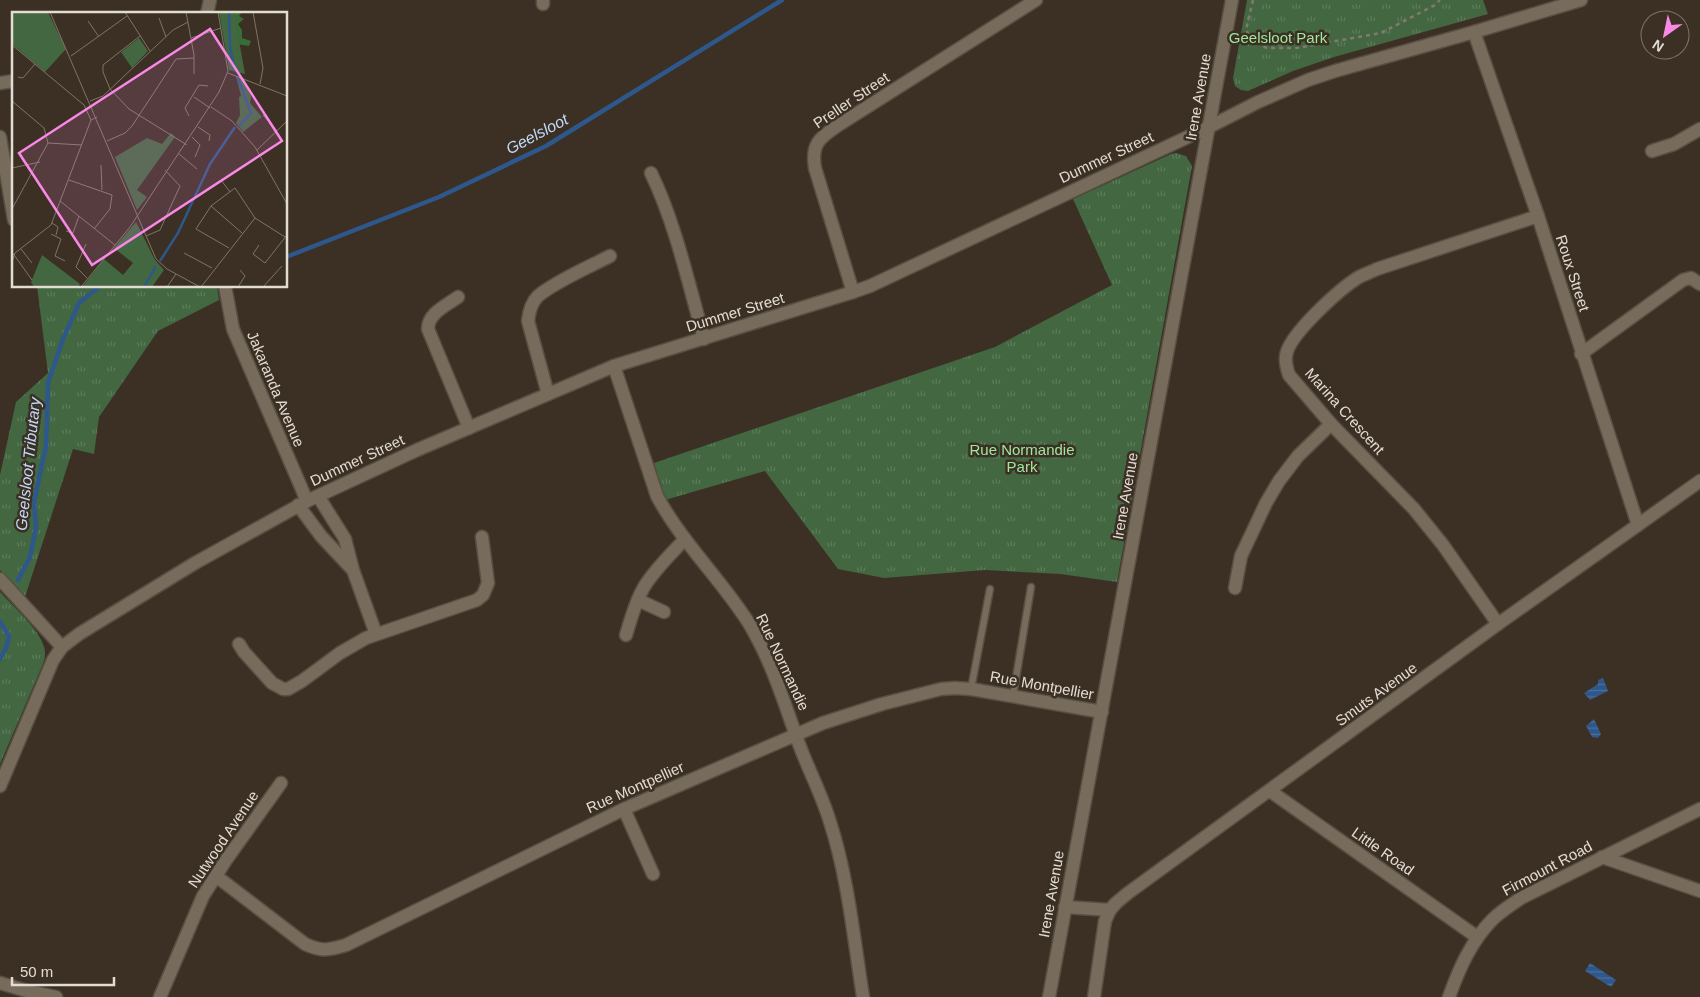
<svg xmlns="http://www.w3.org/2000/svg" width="1700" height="997" font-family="Helvetica,sans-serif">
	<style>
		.park { fill: url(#park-tufts) }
		.water { fill: url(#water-rules) }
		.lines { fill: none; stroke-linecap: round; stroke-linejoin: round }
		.stream { stroke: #2e578b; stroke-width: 4.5 }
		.service-casing { stroke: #584f43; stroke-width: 9 }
		.minor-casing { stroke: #584f43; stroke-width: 15 }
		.tertiary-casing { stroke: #584f43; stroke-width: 15 }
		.path { stroke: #83796e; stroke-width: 2.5; stroke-dasharray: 4 4; stroke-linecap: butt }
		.service { stroke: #776b5c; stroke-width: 6 }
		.minor { stroke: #776b5c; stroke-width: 12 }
		.tertiary { stroke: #776b5c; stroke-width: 12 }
		.labels { text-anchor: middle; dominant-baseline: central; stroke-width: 5; stroke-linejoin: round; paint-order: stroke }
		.park-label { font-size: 15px; fill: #9ee99d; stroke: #3b3023 }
		.street-label { font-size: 15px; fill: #e3dcd3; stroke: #3b3023 }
		.water-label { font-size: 16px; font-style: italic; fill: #c2dafa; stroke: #3b3023 }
		.inset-river { fill: none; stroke: #2e578b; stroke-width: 2.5 }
		.inset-road { fill: none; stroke: #7e7569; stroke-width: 1 }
		.view { fill: #fb87e6; fill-opacity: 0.15; stroke: #fb87e6; stroke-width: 2.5 }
		.inset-edge { fill: none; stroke: #e3dcd3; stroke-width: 2.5 }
	</style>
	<defs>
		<pattern id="park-tufts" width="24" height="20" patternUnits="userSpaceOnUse" patternTransform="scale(1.25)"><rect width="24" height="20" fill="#426741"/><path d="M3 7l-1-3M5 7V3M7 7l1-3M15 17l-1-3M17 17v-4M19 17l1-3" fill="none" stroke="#5d7c5c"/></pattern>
		<pattern id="water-rules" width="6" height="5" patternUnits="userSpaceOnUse" patternTransform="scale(1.25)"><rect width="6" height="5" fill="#2e578b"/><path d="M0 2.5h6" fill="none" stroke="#4c6f9a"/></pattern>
	</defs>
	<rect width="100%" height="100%" fill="#3b3023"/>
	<!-- park -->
	<g class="park">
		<polygon points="1247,0 1483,0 1488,14 1334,57 1293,71 1248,91 1241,90 1235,86 1233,78"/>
		<polygon points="1176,153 1186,156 1192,166 1117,582 1060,574 985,570 884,578 838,569 765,471 665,500 654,463 995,347 1112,285 1073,199 1171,154"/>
		<polygon points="37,286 217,286 219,300 158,331 99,417 94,454 73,449 25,597 0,570 0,475 16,402 48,373"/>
		<path d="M0 592C12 605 40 630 44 647 46 653 45 660 42 666L0 764Z"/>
	</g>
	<!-- water -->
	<g class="water">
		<polygon points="1603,678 1608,691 1590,700 1584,693 1598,684 1598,680"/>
		<polygon points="1594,719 1601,734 1598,738 1592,737 1586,726"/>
		<polygon points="1590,963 1616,980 1611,987 1585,971"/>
	</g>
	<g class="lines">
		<!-- stream -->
		<g class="stream">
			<polyline points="286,257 439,197 546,146 782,0"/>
			<polyline points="18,580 30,557 36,527 34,502 46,446 48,383 63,339 79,303 100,286"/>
			<polyline points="0,622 9,636 6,648 0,659"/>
		</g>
		<defs>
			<g id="service">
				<polyline points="971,689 990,589"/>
				<polyline points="1013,696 1031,587"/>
			</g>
			<g id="minor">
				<polyline points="543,0 543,4"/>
				<polyline points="207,14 210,0"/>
				<polyline points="1474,32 1538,216 1638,525"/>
				<polyline points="0,83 14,81"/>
				<polyline points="0,137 14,220"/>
				<polyline points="1652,151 1674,144 1700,129"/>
				<path d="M651 173C675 222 689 285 704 339"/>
				<polyline points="225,286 233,329 307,501"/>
				<path d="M853 292 815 168C811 145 819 138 837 126L1036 0"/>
				<path d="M458 297C446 306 428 313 428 329L469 428"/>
				<polyline points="1581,354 1683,280 1691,278 1700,284"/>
				<path d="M614 366 657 496C682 543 722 580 750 625 772 662 785 705 799 744 809 771 822 795 830 822 848 877 854 940 863 997"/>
				<path d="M548 394 528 321C529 312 531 303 538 296 556 281 589 267 610 256"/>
				<polyline points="318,496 345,539 353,570 376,634"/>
				<polyline points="298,505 321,536 351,568"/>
				<polyline points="0,579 62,647"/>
				<polyline points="1235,588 1241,556 1266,503 1279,481 1298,456 1331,424"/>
				<polyline points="638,600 664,612"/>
				<path d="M1498 624 1443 545 1414 509 1331 424 1289 375C1287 369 1285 363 1286 356 1288 335 1341 288 1359 277 1365 274 1371 272 1377 269L1538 216"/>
				<path d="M626 635C631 619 635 602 644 587 655 569 671 554 685 539"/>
				<polyline points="239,644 244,652 272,683 283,689 288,689 302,681 340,653 366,638 477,600 483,595 488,583 482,537"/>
				<polyline points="0,786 53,660 62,647 79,634 195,563 307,501 417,450 614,366 853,292 870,286 1209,127 1258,102 1308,80 1335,71 1474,32 1581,0"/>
				<polyline points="1270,791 1477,937"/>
				<polyline points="624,809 653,874"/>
				<polyline points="1602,857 1700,891"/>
				<path d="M216 876 305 944C322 952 329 950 346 945L624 809 823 723 882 704 941 689 955 688 971 689 1102 712"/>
				<polyline points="1065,907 1110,910 1116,903 1128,893 1498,624 1700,481"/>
				<polyline points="0,983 27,991 56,997"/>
				<polyline points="160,997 203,896 226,860 281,783"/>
				<polyline points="1094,997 1105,921 1110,910"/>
				<path d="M1449 997C1459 969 1471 941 1493 919 1501 911 1511 905 1521 898L1700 809"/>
			</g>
			<polyline id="tertiary" points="1049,997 1232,0"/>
		</defs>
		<!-- service casing -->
		<use href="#service" class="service-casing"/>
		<!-- minor casing -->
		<use href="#minor" class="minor-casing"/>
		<!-- tertiary casing -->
		<use href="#tertiary" class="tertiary-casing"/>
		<!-- path -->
		<polyline class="path" points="1253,0 1246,30 1253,42 1267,48 1297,48 1381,33 1435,5 1440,0"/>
		<!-- service -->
		<use href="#service" class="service"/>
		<!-- minor -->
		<use href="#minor" class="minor"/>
		<!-- tertiary -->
		<use href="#tertiary" class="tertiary"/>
	</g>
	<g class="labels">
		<!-- park labels -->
		<g class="park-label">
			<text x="1278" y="37">Geelsloot Park</text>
			<text x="1022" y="449">Rue Normandie<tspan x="1022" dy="17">Park</tspan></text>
		</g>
		<!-- street labels -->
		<g class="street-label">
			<text transform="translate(1198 97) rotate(-80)">Irene Avenue</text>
			<text transform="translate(851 100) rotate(-34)">Preller Street</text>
			<text transform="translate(1106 157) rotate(-25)">Dummer Street</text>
			<text transform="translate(1573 273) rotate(72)">Roux Street</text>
			<text transform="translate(735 312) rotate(-17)">Dummer Street</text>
			<text transform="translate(276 389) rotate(67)">Jakaranda Avenue</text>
			<text transform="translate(1345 411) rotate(48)">Marina Crescent</text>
			<text transform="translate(357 460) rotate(-25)">Dummer Street</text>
			<text transform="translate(1125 496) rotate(-80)">Irene Avenue</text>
			<text transform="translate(783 662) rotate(65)">Rue Normandie</text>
			<text transform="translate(1042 685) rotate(10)">Rue Montpellier</text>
			<text transform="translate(1376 694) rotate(-36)">Smuts Avenue</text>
			<text transform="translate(635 787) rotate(-24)">Rue Montpellier</text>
			<text transform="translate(223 839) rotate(-56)">Nutwood Avenue</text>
			<text transform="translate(1383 851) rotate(35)">Little Road</text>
			<text transform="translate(1547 868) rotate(-28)">Firmount Road</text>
			<text transform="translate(1051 894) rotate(-80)">Irene Avenue</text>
		</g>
		<!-- water labels -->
		<g class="water-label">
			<text transform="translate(537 134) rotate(-28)">Geelsloot</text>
			<text transform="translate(28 464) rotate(-84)">Geelsloot Tributary</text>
		</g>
	</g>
	<!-- overview -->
	<g transform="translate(12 12)">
		<rect width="275" height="275" fill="#3b3023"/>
		<path d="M208 0H230L227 4 232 7 226 12 230 18V26L239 29 237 34 225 32Z" fill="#386c38"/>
		<path d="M0 0H36L54 37 33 60 0 32ZM207 0H222L233 62 217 58ZM127 26 136 39 120 56 109 40ZM224 64 232 66 239 85 238 91 250 105 231 120 224 111 228 103 227 85 229 84ZM159 121 163 125 125 178 135 185 125 198 103 145 135 126 150 132ZM124 210 143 248 152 258 140 275 71 274 92 247 111 263 121 251 102 236ZM30 243 68 272 66 275H22L19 270Z" fill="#426741"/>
		<path class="inset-river" d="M217 0 218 34 222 57 227 61M226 66 239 101 227 114M148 249 166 221 198 152 223 115M132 275 144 254"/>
		<path class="inset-road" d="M38 0 144 247 155 257 188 275M113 0 138 39M174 0 182 43V62M241 0 251 56 248 72M147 6 154 25M76 9 87 25M128 24 91 53V60L98 77 117 97 175 133M179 26 209 16M0 33 72 93 79 108M59 44 115 4M216 61 275 84M6 65 11 66 23 52M182 85 198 96M0 89 32 116 36 131 0 197M78 89 91 84 161 18 176 10M199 95 220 109 243 135 275 192M251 103 265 119M177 104 173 96 187 73 196 74M186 115 198 123 197 129M180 125 188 133 183 145M95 129 113 121 120 114 164 47 182 46M36 131 70 133M245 138 275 109M167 142 185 157M89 153 90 178M0 156 28 150M57 168 100 183 98 197 82 217M209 168 218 180M48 189 103 233M199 194 230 221M40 211 46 215 44 223M54 219 61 221 67 204M39 222 49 227 43 244 53 249M134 224 148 218 168 174 153 158M74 232 64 255 75 266M247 233 241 242 253 251 275 223M217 236 184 217 199 194 223 176 243 206 273 225M9 237 20 251M0 240 20 268M172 241 200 256M0 250 3 241 39 213 79 108 85 105M69 275 118 215 207 80 216 59 206 0M155 275 164 262M189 275 243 206M226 275 233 264 228 258M251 275 270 254"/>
		<path class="view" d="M198 17 270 129 80 253 7 141Z"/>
		<rect width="275" height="275" class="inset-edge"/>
	</g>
	<!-- north arrow -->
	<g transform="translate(1665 35) rotate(213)"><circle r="24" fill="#3b3023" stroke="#7e7569"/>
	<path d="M0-4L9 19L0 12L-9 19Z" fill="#fb87e6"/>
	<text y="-8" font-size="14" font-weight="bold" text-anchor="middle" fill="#e3dcd3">N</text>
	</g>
	<!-- scale -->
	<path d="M12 977v8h102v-8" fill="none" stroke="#e3dcd3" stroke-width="2.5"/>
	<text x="20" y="977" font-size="15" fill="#e3dcd3" stroke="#3b3023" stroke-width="4" paint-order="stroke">50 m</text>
</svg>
